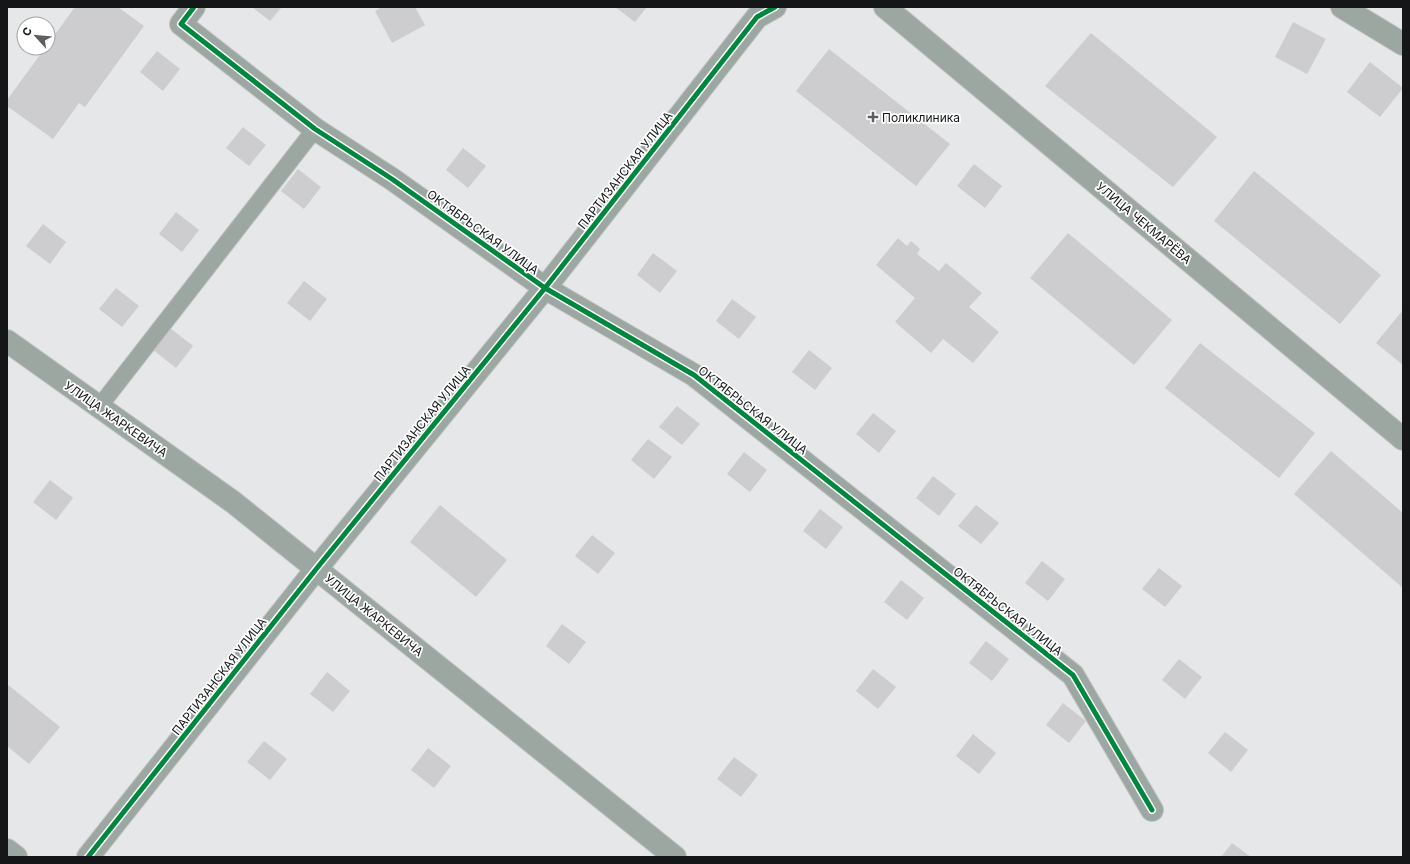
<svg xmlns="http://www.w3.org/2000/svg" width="1410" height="864" font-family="Inter,sans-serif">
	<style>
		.building { fill: #cdcdcf }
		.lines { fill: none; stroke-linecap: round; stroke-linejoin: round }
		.service-casing { stroke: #c0c1c2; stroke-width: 18 }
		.minor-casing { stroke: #c0c1c2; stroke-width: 24 }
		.tertiary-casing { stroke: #c0c1c2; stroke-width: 24 }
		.service { stroke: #9da7a2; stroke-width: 16 }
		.minor { stroke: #9da7a2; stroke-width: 22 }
		.tertiary { stroke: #9da7a2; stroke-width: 22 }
		.cycleway-casing { stroke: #fff; stroke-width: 8 }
		.cycleway { stroke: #00873e; stroke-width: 5 }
		.poi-dot { fill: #5e5f60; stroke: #fff; stroke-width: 1.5 }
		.labels { text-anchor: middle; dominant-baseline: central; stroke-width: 3.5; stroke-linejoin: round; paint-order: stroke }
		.poi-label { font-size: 12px; fill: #151617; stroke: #fff; text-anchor: start }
		.street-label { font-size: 12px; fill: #151617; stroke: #fff }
	</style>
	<rect width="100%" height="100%" fill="#e5e7e9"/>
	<!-- building -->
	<g class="building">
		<polygon points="75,7 118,7 144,26 85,107 79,103 53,139 7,106 7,100 45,48 48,48 48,44"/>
		<polygon points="252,7 282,7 270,21"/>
		<polygon points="382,7 415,7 425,25 392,43 375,11"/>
		<polygon points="615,7 647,7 635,22"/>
		<polygon points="1293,22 1326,39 1307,74 1275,57"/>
		<polygon points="1091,33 1217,137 1173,187 1045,86"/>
		<polygon points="829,49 950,144 916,186 796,91"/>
		<polygon points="157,51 180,69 163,91 140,72"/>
		<polygon points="1370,62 1403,88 1380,117 1347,92"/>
		<polygon points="243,127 266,145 249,166 226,148"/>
		<polygon points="463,148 486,166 468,188 446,170"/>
		<polygon points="974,164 1002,186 985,208 957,186"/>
		<polygon points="298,169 321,187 304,209 281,191"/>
		<polygon points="1254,171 1381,275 1340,324 1214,221"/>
		<polygon points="176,212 199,230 182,252 159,234"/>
		<polygon points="43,224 66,242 50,264 26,246"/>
		<polygon points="1068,233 1172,320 1134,365 1030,278"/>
		<polygon points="898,238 907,246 911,241 920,249 917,254 939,271 946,263 982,293 969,307 999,332 973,363 943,339 931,353 895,322 915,298 876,265"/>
		<polygon points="653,253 677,271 660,293 637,275"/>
		<polygon points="304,281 327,299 310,321 287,303"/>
		<polygon points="116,288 139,306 122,327 99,309"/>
		<polygon points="732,299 756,317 739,339 716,321"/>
		<polygon points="1403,310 1403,365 1376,343"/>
		<polygon points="170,328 193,346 176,368 153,350"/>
		<polygon points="1200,343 1315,433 1279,478 1165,388"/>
		<polygon points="809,350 832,368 815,390 792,372"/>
		<polygon points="677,406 700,424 682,445 659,427"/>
		<polygon points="873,413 896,431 879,453 856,434"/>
		<polygon points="648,439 672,457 654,479 631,460"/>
		<polygon points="1331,451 1403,513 1403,588 1294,494"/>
		<polygon points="744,452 767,470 750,492 727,474"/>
		<polygon points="933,476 956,494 939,516 916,498"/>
		<polygon points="50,480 73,498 56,520 33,502"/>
		<polygon points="440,505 507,560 476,597 410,542"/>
		<polygon points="976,505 999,523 981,544 958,526"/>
		<polygon points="820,509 843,527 826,549 803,531"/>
		<polygon points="592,535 615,553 598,574 575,556"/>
		<polygon points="1042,561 1065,579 1048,601 1025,583"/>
		<polygon points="1159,568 1182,586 1165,607 1142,589"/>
		<polygon points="901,580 924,598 907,620 884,602"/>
		<polygon points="562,624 586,642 569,664 546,646"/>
		<polygon points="986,641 1009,659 992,681 969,663"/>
		<polygon points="1179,659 1202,677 1185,699 1162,680"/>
		<polygon points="873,669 896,687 878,709 856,691"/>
		<polygon points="327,672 350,691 333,712 310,694"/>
		<polygon points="7,684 60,727 29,764 7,746"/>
		<polygon points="1063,703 1086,721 1069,743 1046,725"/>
		<polygon points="1225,732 1248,750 1231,772 1208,753"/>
		<polygon points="973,734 996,753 979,774 956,756"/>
		<polygon points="264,741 287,759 270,780 247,762"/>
		<polygon points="428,748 451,766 434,788 411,770"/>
		<polygon points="734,757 758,775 741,797 717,779"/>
		<polygon points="1232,843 1251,857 1221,857"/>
	</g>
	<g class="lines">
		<defs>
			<polyline id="service" points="99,407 315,129"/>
			<g id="minor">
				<polyline points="194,7 181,24 315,129 392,179 545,288 694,375 1073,675 1152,810"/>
				<polyline points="1342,7 1403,44"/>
				<polyline points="7,341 233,502 675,857"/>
				<polyline points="88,857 317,568 545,288 757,17 775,7"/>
			</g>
			<g id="tertiary">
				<polyline points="885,7 1403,439"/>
				<polyline points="7,850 16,857"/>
			</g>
		</defs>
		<!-- service casing -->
		<use href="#service" class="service-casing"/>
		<!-- minor casing -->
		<use href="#minor" class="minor-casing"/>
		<!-- tertiary casing -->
		<use href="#tertiary" class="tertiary-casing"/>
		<!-- service -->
		<use href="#service" class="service"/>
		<!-- minor -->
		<use href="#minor" class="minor"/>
		<!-- tertiary -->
		<use href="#tertiary" class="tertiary"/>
		<defs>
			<g id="cycleway">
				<polyline points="194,7 181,24 315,129 392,179 545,288 694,375 1073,675 1152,810"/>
				<polyline points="88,857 317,568 545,288 757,17 775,7"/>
			</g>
		</defs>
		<!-- cycleway casing -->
		<use href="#cycleway" class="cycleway-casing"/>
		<!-- cycleway -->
		<use href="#cycleway" class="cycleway"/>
	</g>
	<!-- markers -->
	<path class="poi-dot" d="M871 111h4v4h4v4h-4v4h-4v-4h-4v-4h4z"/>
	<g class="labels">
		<!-- poi labels -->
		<g class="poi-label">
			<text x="882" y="117">Поликлиника</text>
		</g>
		<!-- street labels -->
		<g class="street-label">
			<text transform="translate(625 170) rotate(-52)">ПАРТИЗАНСКАЯ УЛИЦА</text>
			<text transform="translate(1144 223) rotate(40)">УЛИЦА ЧЕКМАРЁВА</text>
			<text transform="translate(483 232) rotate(36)">ОКТЯБРЬСКАЯ УЛИЦА</text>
			<text transform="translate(753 410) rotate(38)">ОКТЯБРЬСКАЯ УЛИЦА</text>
			<text transform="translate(116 419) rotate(35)">УЛИЦА ЖАРКЕВИЧА</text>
			<text transform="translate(422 423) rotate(-51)">ПАРТИЗАНСКАЯ УЛИЦА</text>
			<text transform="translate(1008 611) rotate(38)">ОКТЯБРЬСКАЯ УЛИЦА</text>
			<text transform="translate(374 615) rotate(39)">УЛИЦА ЖАРКЕВИЧА</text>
			<text transform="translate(219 676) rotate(-52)">ПАРТИЗАНСКАЯ УЛИЦА</text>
		</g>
	</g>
	<!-- border -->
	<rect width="1410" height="864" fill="none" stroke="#151617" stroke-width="16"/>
	<!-- north arrow -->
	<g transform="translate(36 36) rotate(297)"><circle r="19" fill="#ffffff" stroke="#a1a2a2"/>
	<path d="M0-3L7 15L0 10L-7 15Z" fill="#5e5f60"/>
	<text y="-6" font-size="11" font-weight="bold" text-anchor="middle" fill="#151617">С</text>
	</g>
</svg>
